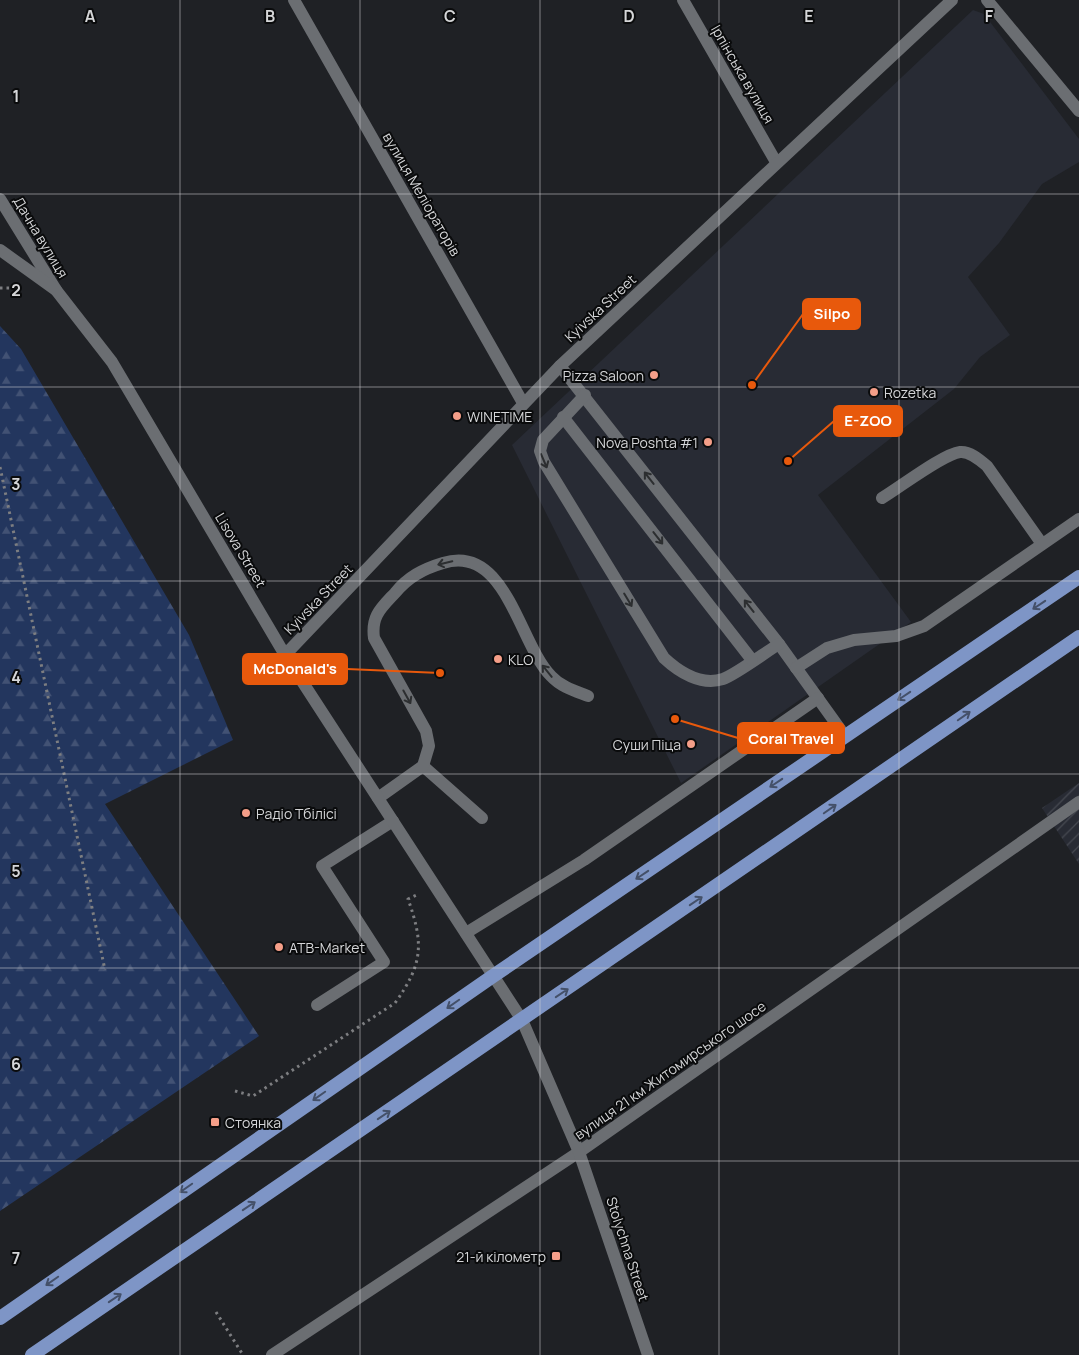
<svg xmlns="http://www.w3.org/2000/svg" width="1079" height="1355" font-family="Manrope,sans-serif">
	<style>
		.built { fill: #282b34 }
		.industrial { fill: url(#industrial-furrows) }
		.forest { fill: url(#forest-firs) }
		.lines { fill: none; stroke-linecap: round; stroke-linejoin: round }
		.path { stroke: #7d7e81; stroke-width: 3; stroke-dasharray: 2.5 4; stroke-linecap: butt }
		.service { stroke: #6b6e72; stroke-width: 12 }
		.minor { stroke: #6b6e72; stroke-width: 12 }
		.secondary { stroke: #6b6e72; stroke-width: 12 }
		.trunk { stroke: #7e95c6; stroke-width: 14 }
		.oneway { stroke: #2c2e30 }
		.oneway2 { stroke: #445069 }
		.grid { fill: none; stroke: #d5d6d8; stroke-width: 1; stroke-opacity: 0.55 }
		.poi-dot { fill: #f49e88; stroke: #0a0b0c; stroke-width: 2 }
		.labels { text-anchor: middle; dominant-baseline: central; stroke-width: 4; stroke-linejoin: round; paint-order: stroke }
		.street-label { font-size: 14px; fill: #d5d6d8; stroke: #0a0b0c }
		.poi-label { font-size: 14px; fill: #d5d6d8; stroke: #0a0b0c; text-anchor: start }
		.grid-label { font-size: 16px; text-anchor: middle; font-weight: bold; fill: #d5d6d8; stroke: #0a0b0c; stroke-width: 4; stroke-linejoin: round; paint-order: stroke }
		.leader { fill: none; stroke: #e8590c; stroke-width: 2 }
		.callout-dot { fill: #e8590c; stroke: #0a0b0c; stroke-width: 2 }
		.callout { fill: #e8590c; stroke: #e8590c; stroke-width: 2 }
		.callout-label { font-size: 15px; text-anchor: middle; font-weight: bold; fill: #fff }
	</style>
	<defs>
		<pattern id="industrial-furrows" width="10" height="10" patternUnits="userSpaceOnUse" patternTransform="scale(1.25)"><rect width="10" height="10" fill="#282b34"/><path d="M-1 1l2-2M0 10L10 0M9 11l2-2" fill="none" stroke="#464951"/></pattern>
		<pattern id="forest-firs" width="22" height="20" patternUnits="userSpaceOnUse" patternTransform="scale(1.25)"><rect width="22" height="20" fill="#23365e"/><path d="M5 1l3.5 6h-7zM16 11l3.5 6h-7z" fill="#425274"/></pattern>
	</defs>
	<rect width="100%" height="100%" fill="#1f2125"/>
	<!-- built -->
	<polygon class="built" points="973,10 984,14 1079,139 1079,162 1042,184 999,243 968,277 1010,335 980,357 954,389 818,495 911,622 681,783 512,445"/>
	<!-- industrial -->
	<polygon class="industrial" points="1079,783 1079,864 1042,808"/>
	<!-- forest -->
	<polygon class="forest" points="0,326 21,349 189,635 233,740 105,804 259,1036 0,1211"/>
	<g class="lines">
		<!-- path -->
		<g class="path">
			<polyline points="0,288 20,288"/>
			<polyline points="0,467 105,970"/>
			<path d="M235 1091 253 1096 395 1003C423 964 424 944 408 899L419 894"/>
			<polyline points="216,1312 243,1355"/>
		</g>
		<!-- service -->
		<g class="service">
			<polyline points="987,0 1079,111"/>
			<polyline points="560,366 779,644 845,736"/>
			<path d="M585 395 543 440 540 451 544 462 664 658C679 672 701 686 723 679 735 675 766 652 779 644"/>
			<polyline points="563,417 752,660"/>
			<path d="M882 498C899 488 943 454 960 452 970 451 980 460 987 466L1042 544"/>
			<polyline points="796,668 827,648 854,640 896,636 924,626 1079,519"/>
			<polyline points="423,766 482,818"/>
			<path d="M378 798 423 766 429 746 426 731 374 638C371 616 381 608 395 593 408 577 423 569 443 563 506 543 519 644 551 676 561 687 575 691 588 696"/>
			<polyline points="466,933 584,860 818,698"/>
			<polyline points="317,1005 384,962 322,866 393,821"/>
		</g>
		<!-- minor -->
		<g class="minor">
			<polyline points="294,0 523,403"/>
			<polyline points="683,0 776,162"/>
			<polyline points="0,199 56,290"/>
			<polyline points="285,655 560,366 952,0"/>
			<polyline points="272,1355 579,1152 1079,802"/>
		</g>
		<!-- secondary -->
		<polyline class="secondary" points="0,250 56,290 112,362 285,655 522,1020 579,1152 648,1355"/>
		<!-- trunk -->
		<g class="trunk">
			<polyline points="0,1318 493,976 1079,577"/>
			<polyline points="32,1355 1079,637"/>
		</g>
	</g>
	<!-- one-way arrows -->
	<defs><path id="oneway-shaft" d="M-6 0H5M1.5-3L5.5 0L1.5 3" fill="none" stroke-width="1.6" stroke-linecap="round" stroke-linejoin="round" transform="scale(1.25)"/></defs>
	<g class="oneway">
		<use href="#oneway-shaft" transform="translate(544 461) rotate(67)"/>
		<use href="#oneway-shaft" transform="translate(649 478) rotate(-128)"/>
		<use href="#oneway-shaft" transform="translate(658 538) rotate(52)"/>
		<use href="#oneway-shaft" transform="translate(445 563) rotate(167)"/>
		<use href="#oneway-shaft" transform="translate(628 600) rotate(59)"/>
		<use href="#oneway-shaft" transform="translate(749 606) rotate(-128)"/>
		<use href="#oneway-shaft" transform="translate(547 671) rotate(-129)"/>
		<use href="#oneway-shaft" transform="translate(407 697) rotate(61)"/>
	</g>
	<g class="oneway2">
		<use href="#oneway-shaft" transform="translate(1039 605) rotate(146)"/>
		<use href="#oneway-shaft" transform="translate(904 696) rotate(146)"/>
		<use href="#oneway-shaft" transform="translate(964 716) rotate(-35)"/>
		<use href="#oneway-shaft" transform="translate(776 783) rotate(146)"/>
		<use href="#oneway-shaft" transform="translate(830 809) rotate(-35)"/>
		<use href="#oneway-shaft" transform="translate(642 875) rotate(146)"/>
		<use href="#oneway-shaft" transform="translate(696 901) rotate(-34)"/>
		<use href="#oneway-shaft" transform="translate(562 993) rotate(-34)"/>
		<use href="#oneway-shaft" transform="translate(453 1004) rotate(145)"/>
		<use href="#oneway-shaft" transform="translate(319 1096) rotate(145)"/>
		<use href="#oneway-shaft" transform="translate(384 1115) rotate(-34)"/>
		<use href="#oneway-shaft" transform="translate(186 1188) rotate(145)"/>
		<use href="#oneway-shaft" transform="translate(249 1206) rotate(-34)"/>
		<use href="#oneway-shaft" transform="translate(52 1281) rotate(145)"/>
		<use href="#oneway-shaft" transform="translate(115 1298) rotate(-34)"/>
	</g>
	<!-- grid -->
	<path class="grid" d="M180 0V1355M360 0V1355M540 0V1355M719 0V1355M899 0V1355M0 194H1079M0 387H1079M0 581H1079M0 774H1079M0 968H1079M0 1161H1079"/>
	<!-- markers -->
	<g class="poi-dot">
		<circle cx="654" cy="375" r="5"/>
		<circle cx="874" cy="392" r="5"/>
		<circle cx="457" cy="416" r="5"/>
		<circle cx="708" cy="442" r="5"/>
		<circle cx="498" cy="659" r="5"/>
		<circle cx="691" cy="744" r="5"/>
		<circle cx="246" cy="813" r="5"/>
		<circle cx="279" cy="947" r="5"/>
		<rect x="210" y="1117" width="10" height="10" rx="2.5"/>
		<rect x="551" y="1251" width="10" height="10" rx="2.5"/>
	</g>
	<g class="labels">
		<!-- street labels -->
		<g class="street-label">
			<text transform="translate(743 74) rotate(60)">Ірпінська вулиця</text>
			<text transform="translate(422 194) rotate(60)">вулиця Меліораторів</text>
			<text transform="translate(41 237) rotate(59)">Дачна вулиця</text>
			<text transform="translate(600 308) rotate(-43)">Kyivska Street</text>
			<text transform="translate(241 550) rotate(59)">Lisova Street</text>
			<text transform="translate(318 599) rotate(-46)">Kyivska Street</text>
			<text transform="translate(670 1070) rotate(-35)">вулиця 21 км Житомирського шосе</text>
			<text transform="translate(628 1249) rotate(72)">Stolychna Street</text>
		</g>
		<!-- poi labels -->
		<g class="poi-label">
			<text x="644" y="375" text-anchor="end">Pizza Saloon</text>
			<text x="884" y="392">Rozetka</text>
			<text x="467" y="416">WINETIME</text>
			<text x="698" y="442" text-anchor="end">Nova Poshta #1</text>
			<text x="508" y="659">KLO</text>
			<text x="681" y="744" text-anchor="end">Суши Піца</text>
			<text x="256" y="813">Радіо Тбілісі</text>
			<text x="289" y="947">ATB-Market</text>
			<text x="225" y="1122">Стоянка</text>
			<text x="546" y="1256" text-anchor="end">21-й кілометр</text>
		</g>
	</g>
	<g class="grid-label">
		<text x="90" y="22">A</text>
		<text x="270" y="22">B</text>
		<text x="450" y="22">C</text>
		<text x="629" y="22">D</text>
		<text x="809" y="22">E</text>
		<text x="989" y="22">F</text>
		<text x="16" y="102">1</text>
		<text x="16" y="296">2</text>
		<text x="16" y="490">3</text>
		<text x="16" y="683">4</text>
		<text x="16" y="877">5</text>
		<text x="16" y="1070">6</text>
		<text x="16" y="1264">7</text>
	</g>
	<!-- callouts -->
	<path class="leader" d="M752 385L803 314M788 461L834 421M440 673L347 669M675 719L738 738"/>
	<g class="callout-dot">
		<circle cx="752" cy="385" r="5"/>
		<circle cx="788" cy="461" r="5"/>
		<circle cx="440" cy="673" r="5"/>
		<circle cx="675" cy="719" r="5"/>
	</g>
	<g class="callout">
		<rect x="803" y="299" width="57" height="30" rx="5"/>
		<rect x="834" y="406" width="68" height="30" rx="5"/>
		<rect x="243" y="654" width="104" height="30" rx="5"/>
		<rect x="738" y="723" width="106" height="30" rx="5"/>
	</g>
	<g class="callout-label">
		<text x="832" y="319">Silpo</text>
		<text x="868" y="426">E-ZOO</text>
		<text x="295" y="674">McDonald's</text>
		<text x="791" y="744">Coral Travel</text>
	</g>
</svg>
